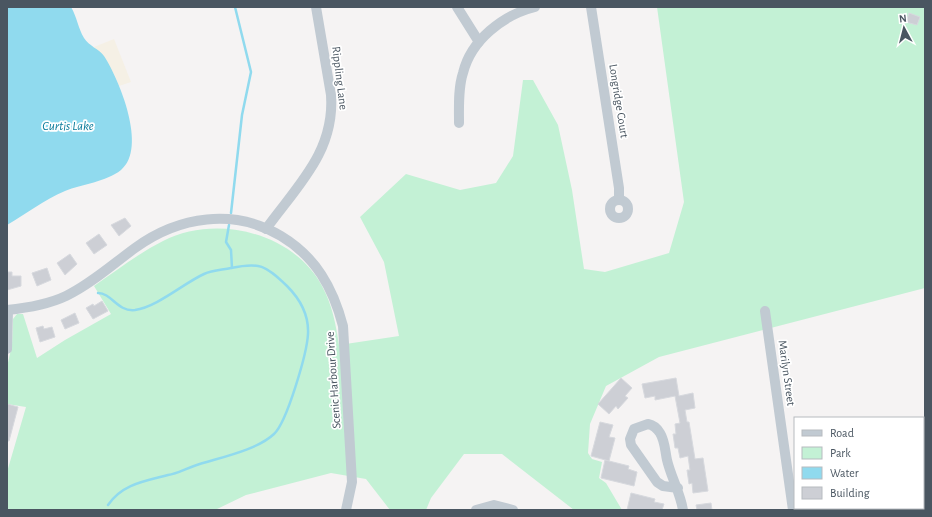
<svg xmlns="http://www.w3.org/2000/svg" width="932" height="517" font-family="'Alegreya Sans',sans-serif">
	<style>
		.green { fill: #c3f1d5 }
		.sand { fill: #f5f0e5 }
		.water { fill: #90daee }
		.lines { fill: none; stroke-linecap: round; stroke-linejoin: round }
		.stream { stroke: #90daee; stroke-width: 2.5 }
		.building { fill: #cdcfd5; stroke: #d7d9de }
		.minor { stroke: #c1cad2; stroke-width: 10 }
		.labels { text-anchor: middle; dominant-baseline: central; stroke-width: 3.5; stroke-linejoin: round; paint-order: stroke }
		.street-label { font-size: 12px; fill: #4a5661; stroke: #fff }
		.water-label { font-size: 13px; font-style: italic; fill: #0c7c9b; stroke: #fff }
	</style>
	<rect width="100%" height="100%" fill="#f5f3f3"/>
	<!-- green -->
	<path class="green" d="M657 7H925V288L659 357 606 386 590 424 588 453 592 459 602 462 599 478 606 483 622 510H574L502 454H464L431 498 426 510H390L366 479 331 473 246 495 215 510H7V472L26 407 7 404V367L12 345 13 319 17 314H23L37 358 65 340 111 314 94 286C116 271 139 253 163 241 216 214 293 232 322 286 332 304 336 325 339 345L399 336 384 262 360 217 406 174 460 190 496 183 513 156 523 80H533L558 125 572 190 584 269 605 272 669 253 684 202Z"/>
	<!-- sand -->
	<polygon class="sand" points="114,39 131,82 119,86 114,74 94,47"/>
	<!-- water -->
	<path class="water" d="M7 7H71C77 17 78 28 84 38 89 46 99 49 104 56 119 79 148 148 121 170 106 182 82 184 65 191 44 200 26 214 7 225Z"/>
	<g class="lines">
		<!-- stream -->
		<g class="stream">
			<polyline points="231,213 242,115 251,72 235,7"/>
			<polyline points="229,225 226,242 231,250 232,268"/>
			<path d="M98 293C112 293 117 312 135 310 157 307 184 283 204 274 213 270 222 270 231 268 260 262 265 265 287 286 300 299 309 315 308 334 307 353 287 422 274 434 256 451 217 458 194 466 185 469 177 474 168 475 145 481 122 484 108 505"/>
		</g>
	</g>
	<!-- building -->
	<g class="building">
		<polygon points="909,13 920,17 917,25 906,22"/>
		<polygon points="125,218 131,226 119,236 111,225"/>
		<polygon points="99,234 107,245 94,254 86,243"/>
		<polygon points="70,254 77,264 65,275 57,263"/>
		<polygon points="47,268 51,280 37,286 32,273"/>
		<polygon points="7,272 12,272 12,276 21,276 21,286 7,290"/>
		<polygon points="102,301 108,311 93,319 86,308 93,304 94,306"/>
		<polygon points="75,313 79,323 65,329 61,320"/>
		<polygon points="43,326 44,329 52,327 55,337 40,342 36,328"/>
		<polygon points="621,378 632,388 625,396 628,398 618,409 616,406 609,414 598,404"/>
		<polygon points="676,378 679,396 693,393 695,408 685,410 687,422 689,422 695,459 703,458 708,491 693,493 692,483 689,484 687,470 690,470 688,456 680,458 678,448 675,448 673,434 676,434 675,424 680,423 675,396 655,400 655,396 645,398 642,384"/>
		<polygon points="7,404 18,407 9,441 7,441"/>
		<polygon points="600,422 613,425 609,437 615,438 609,461 591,456"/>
		<polygon points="605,460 629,466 628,469 637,472 634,486 601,478"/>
		<polygon points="631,493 655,499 654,502 664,504 662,510 627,510"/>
		<polygon points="711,503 712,510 697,510 696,505"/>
	</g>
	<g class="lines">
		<!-- minor -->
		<g class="minor">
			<polyline points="457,7 479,42"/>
			<polyline points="591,7 619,188 619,200"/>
			<path d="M459 123C459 107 458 88 463 73 471 40 503 15 535 7"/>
			<circle cx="619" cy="209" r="9"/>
			<path d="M266 229C297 186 335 152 331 95L316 7"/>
			<path d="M7 310C27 308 47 305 66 296 91 284 113 264 135 248 179 216 234 208 281 236 316 257 333 288 343 326L352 482 346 510"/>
			<polyline points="765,311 793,510"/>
			<polyline points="7,349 8,310"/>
			<path d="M678 488 663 486 657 482 631 445 630 439 634 429 648 424C653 425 657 428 660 433 665 441 665 451 667 460 671 477 680 492 683 510"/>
			<polyline points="476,510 494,505 513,510"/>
		</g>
	</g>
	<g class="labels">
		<!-- street labels -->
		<g class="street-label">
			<text transform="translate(340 78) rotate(83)">Rippling Lane</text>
			<text transform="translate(619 101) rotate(81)">Longridge Court</text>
			<text transform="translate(787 373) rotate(82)">Marilyn Street</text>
			<text transform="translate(333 380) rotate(-94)">Scenic Harbour Drive</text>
		</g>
		<!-- water labels -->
		<g class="water-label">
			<text x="68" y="126">Curtis Lake</text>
		</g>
	</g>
	<!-- border -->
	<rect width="932" height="517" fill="none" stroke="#4a5661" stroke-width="16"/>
	<!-- legend -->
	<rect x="794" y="417" width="130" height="92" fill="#ffffff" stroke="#b7bbc0"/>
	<rect x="802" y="430" width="20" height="6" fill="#c1cad2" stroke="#b7bbc0"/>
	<text x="830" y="437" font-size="12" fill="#4a5661">Road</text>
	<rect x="802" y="447" width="20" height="12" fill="#c3f1d5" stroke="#b7bbc0"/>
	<text x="830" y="457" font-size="12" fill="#4a5661">Park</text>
	<rect x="802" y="467" width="20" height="12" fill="#90daee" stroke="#b7bbc0"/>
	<text x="830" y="477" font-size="12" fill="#4a5661">Water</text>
	<rect x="802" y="487" width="20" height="12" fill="#cdcfd5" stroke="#b7bbc0"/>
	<text x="830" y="497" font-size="12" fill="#4a5661">Building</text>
	<!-- north arrow -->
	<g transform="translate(904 28) rotate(353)" stroke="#ffffff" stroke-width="3" paint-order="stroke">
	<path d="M0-3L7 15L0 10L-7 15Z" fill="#4a5661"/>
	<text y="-6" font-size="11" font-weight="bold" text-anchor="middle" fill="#4a5661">N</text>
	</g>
</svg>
